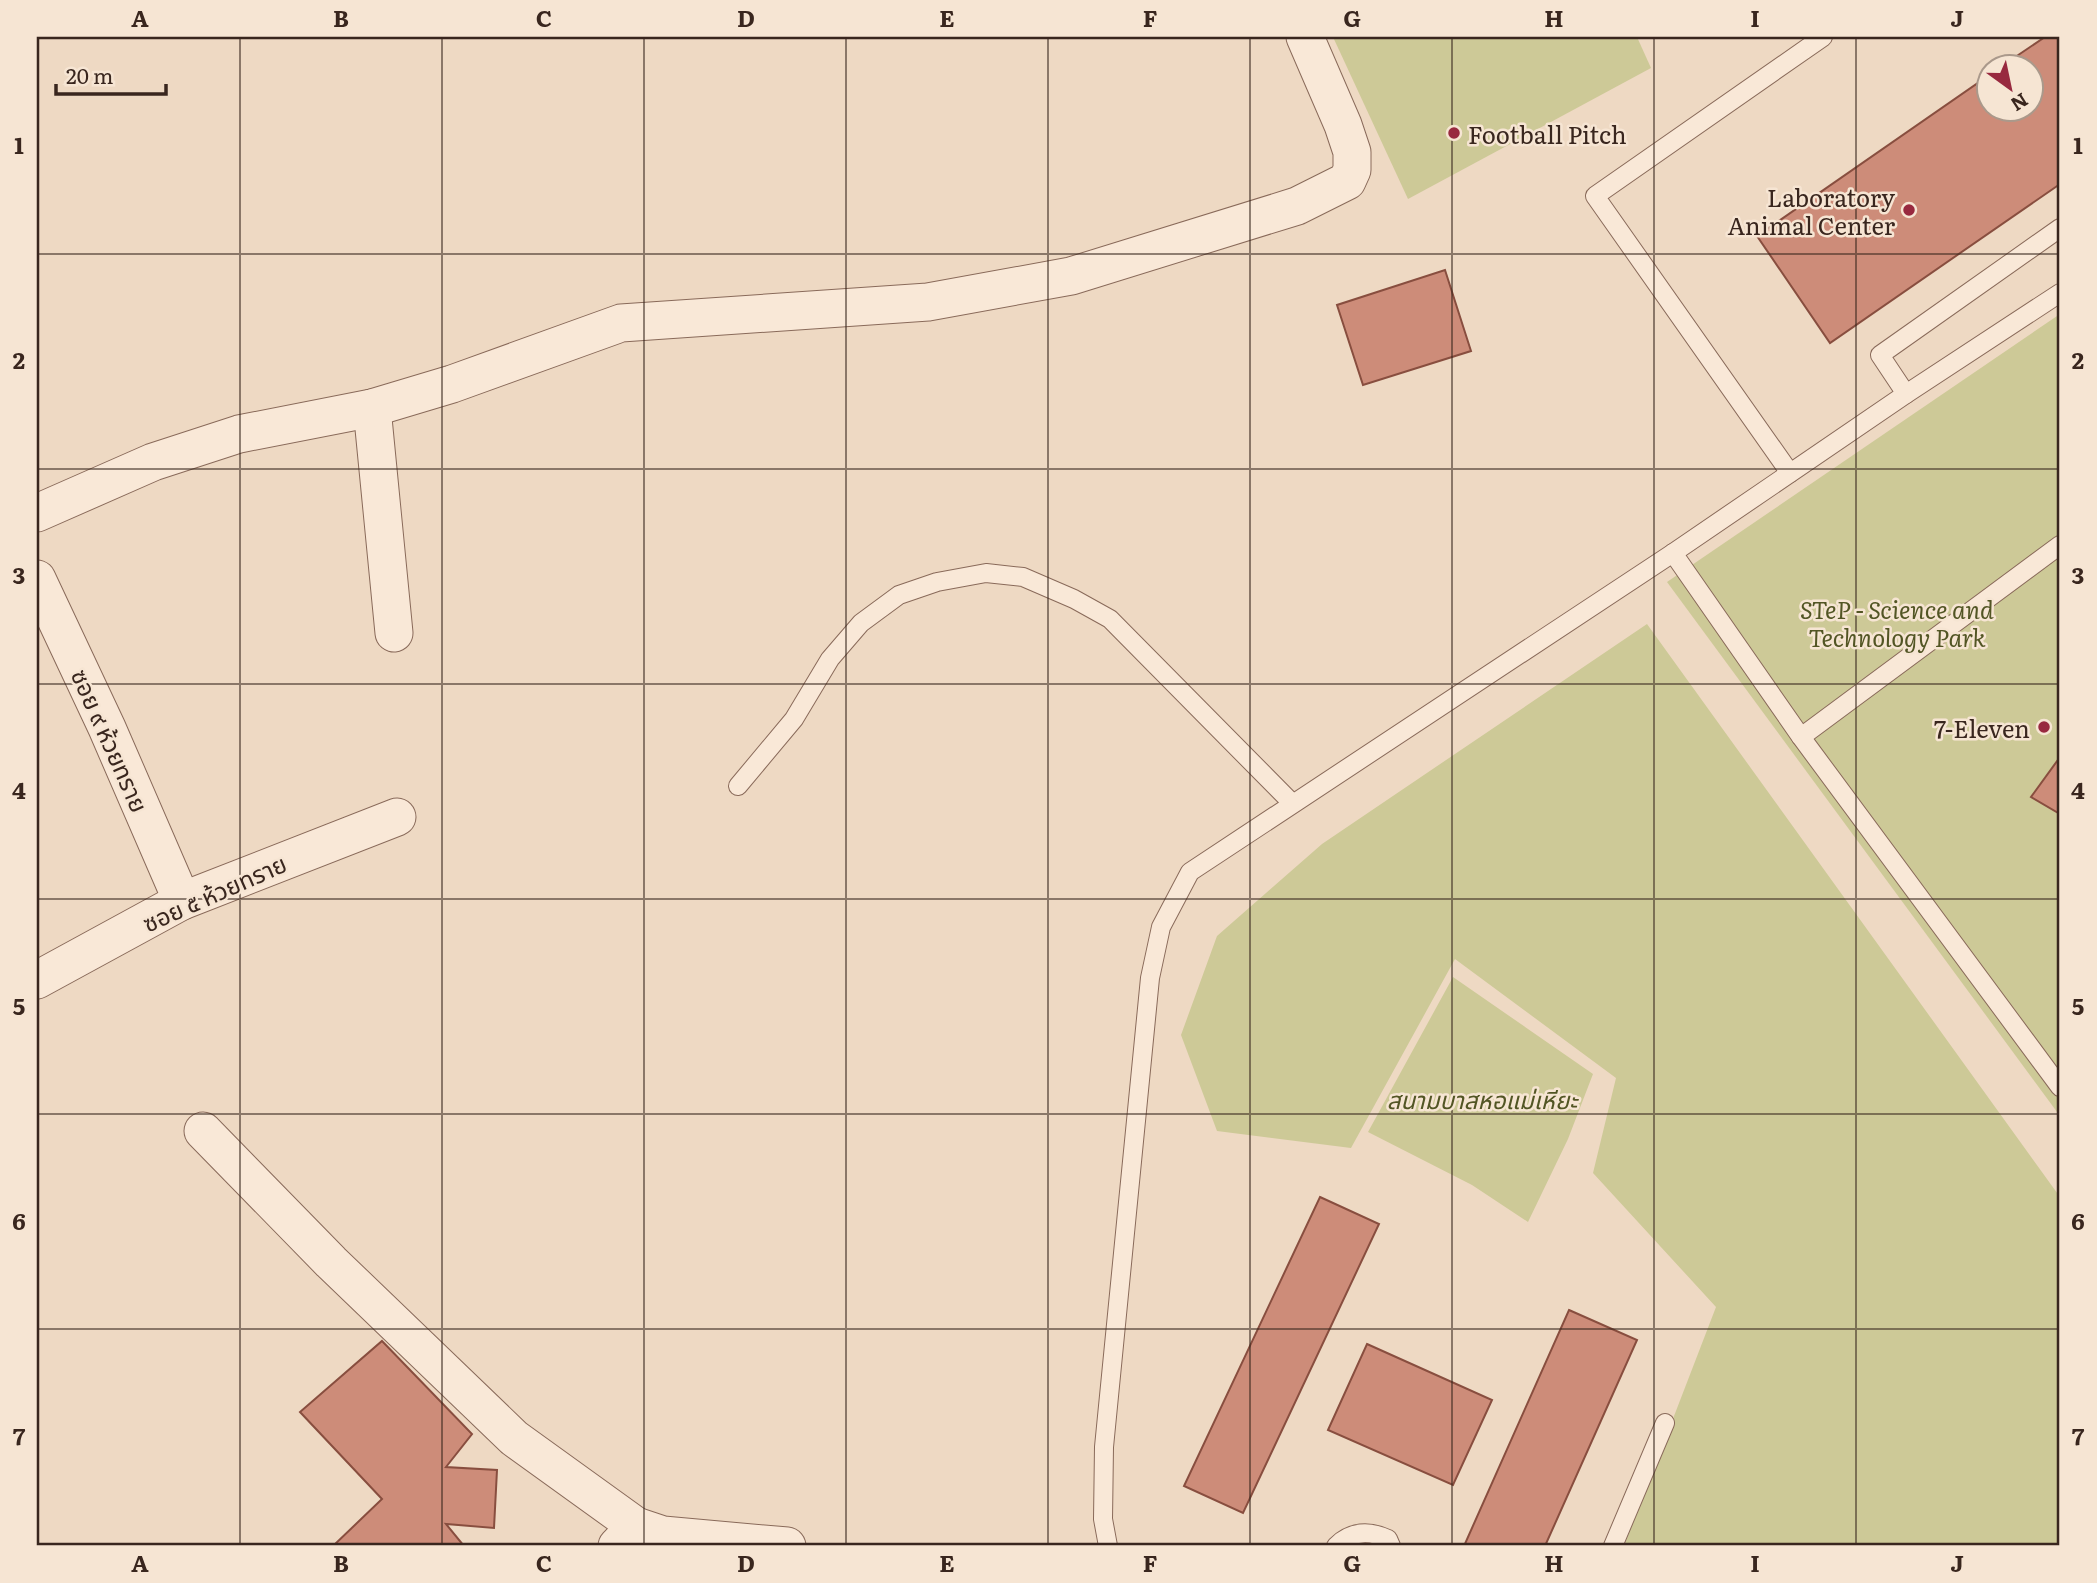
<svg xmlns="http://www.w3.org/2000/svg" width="2097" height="1583" font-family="Literata,'Noto Sans Thai',serif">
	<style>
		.green { fill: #cdc997 }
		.building { fill: #cd8c79; stroke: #884e3f; stroke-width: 2 }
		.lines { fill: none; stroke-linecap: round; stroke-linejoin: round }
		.service-casing { stroke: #896a5a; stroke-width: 20 }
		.minor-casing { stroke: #896a5a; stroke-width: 39 }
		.service { stroke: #f9e8d7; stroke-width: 18 }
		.minor { stroke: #f9e8d7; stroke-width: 37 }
		.grid { fill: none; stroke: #39261e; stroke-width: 2; stroke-opacity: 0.55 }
		.poi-dot { fill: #98293f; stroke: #f6e5d3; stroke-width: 2.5 }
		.labels { text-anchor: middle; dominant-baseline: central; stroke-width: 5; stroke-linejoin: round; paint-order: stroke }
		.poi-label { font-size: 24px; fill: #39261e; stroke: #f6e5d3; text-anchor: end }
		.park-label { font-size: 24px; font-style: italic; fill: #525524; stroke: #f6e5d3 }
		.street-label { font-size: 24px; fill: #39261e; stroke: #f6e5d3 }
		.neatline { fill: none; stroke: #39261e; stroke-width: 2.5 }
		.grid-label { font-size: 23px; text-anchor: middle; font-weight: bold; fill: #39261e }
	</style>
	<rect width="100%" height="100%" fill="#eed9c3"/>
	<!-- green -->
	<g class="green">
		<polygon points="1333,37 1637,37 1651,68 1408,199"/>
		<polygon points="2060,314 2060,1116 1667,582"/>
		<polygon points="1647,624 2060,1197 2060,1546 1624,1546 1716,1307 1593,1173 1616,1078 1455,959 1351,1148 1217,1131 1181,1035 1217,936 1322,844"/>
		<polygon points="1453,977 1593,1074 1568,1139 1528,1222 1472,1185 1368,1132"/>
	</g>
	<!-- building -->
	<g class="building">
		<polygon points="2045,37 2060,37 2060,184 1830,343 1757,236 1988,76 1988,108 2030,108 2030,66 2002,66"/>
		<polygon points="1445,270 1471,351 1363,385 1337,305"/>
		<polygon points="2060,757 2060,814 2031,797"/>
		<polygon points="1320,1197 1379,1224 1243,1513 1184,1486"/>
		<polygon points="1569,1310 1637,1340 1545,1546 1464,1546"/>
		<polygon points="382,1341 472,1434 446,1467 497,1470 494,1528 446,1524 464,1546 333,1546 382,1499 300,1412"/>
		<polygon points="1367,1344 1492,1400 1453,1485 1328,1430"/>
	</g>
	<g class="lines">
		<defs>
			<g id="service">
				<polyline points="1906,394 1880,355 2060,228"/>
				<polyline points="1790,473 1595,196 1823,37"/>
				<polyline points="1673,553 1801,737 2060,1087"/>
				<polyline points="1801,737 2060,545"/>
				<polyline points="738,786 794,719 830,659 861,623 899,595 937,582 986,573 1023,577 1074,599 1110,619 1292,803"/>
				<polyline points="1108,1546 1103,1519 1104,1447 1150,978 1161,927 1190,872 1673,553 1906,394 2060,293"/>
				<path d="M1336 1546C1351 1531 1369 1530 1388 1539L1391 1546"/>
				<polyline points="1613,1546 1665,1423"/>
			</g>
			<g id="minor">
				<polyline points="372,408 394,633"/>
				<polyline points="37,513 153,462 239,434 372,408 452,384 621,323 928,302 1071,276 1297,206 1347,181 1352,170 1352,152 1343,125 1305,37"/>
				<polyline points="37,579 107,728 182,901"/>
				<polyline points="37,980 182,901 397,817"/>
				<polyline points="203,1131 331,1262 514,1438 636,1526"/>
				<polyline points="617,1546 636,1526 663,1535 787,1546"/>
			</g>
		</defs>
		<!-- service casing -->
		<use href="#service" class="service-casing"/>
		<!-- minor casing -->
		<use href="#minor" class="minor-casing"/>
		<!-- service -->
		<use href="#service" class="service"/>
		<!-- minor -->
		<use href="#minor" class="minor"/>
	</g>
	<!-- grid -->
	<path class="grid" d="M240 37V1546M442 37V1546M644 37V1546M846 37V1546M1048 37V1546M1250 37V1546M1452 37V1546M1654 37V1546M1856 37V1546M37 254H2060M37 469H2060M37 684H2060M37 899H2060M37 1114H2060M37 1329H2060"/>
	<!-- markers -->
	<g class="poi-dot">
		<circle cx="1454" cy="133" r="7"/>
		<circle cx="1909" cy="210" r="7"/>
		<circle cx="2044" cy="727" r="7"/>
	</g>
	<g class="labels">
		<!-- poi labels -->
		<g class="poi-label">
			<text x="1468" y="133" text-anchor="start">Football Pitch</text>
			<text x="1895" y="196">Laboratory<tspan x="1895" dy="28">Animal Center</tspan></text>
			<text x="2030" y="727">7-Eleven</text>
		</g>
		<!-- park labels -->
		<g class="park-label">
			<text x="1897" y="608">STeP - Science and<tspan x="1897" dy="28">Technology Park</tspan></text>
			<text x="1482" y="1098">สนามบาสหอแม่เหียะ</text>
		</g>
		<!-- street labels -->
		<g class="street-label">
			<text transform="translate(111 740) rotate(66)">ซอย ๙ ห้วยทราย</text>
			<text transform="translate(214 892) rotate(-24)">ซอย ๕ ห้วยทราย</text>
		</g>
	</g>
	<!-- border -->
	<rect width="2097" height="1583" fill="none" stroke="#f6e5d3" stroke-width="77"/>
	<!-- north arrow -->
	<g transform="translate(2010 88) rotate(147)"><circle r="33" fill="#f6e5d3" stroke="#aa998b" stroke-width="2"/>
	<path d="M0-5L12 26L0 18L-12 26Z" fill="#98293f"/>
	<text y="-10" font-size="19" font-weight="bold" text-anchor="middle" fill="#39261e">N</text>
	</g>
	<!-- scale -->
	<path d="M56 84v10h110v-10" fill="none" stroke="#39261e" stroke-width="3.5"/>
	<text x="66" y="84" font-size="21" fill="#39261e" stroke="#f6e5d3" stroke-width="5" paint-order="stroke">20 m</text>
	<rect x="38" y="38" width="2020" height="1506" class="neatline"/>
	<g class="grid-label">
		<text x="140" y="27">A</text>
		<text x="341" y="27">B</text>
		<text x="544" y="27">C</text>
		<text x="746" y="27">D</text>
		<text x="947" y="27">E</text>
		<text x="1150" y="27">F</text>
		<text x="1352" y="27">G</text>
		<text x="1554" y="27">H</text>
		<text x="1755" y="27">I</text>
		<text x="1957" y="27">J</text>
		<text x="19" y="154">1</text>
		<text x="2078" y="154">1</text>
		<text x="19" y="369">2</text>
		<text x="2078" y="369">2</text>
		<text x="19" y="584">3</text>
		<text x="2078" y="584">3</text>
		<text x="19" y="799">4</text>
		<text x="2078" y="799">4</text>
		<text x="19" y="1015">5</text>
		<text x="2078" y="1015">5</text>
		<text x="19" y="1230">6</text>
		<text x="2078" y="1230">6</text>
		<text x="19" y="1445">7</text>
		<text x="2078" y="1445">7</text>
		<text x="140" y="1572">A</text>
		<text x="341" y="1572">B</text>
		<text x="544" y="1572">C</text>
		<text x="746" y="1572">D</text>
		<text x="947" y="1572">E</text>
		<text x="1150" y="1572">F</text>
		<text x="1352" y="1572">G</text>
		<text x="1554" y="1572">H</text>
		<text x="1755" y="1572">I</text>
		<text x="1957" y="1572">J</text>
	</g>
</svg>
